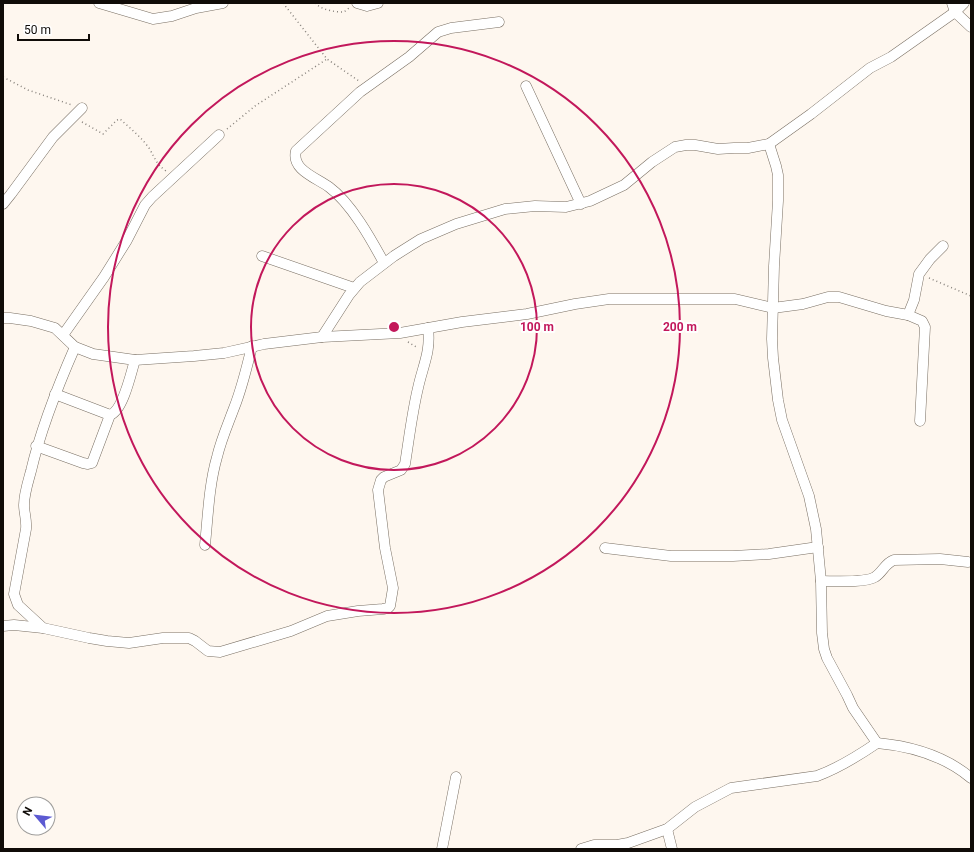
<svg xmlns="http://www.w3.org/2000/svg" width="974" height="852" font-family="Roboto,sans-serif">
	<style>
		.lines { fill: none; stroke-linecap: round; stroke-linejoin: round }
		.minor-casing { stroke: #796f63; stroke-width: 11 }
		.path { stroke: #87827c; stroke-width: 1.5; stroke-dasharray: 1 3; stroke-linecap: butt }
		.minor { stroke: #fff; stroke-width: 10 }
		.ring { fill: none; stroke: #c2185b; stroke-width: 2 }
		.centre { fill: #c2185b; stroke: #fff; stroke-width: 2 }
		.ring-label { font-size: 12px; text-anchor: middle; font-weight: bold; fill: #c2185b; stroke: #fff; stroke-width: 4; stroke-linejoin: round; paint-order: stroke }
	</style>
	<rect width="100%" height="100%" fill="#fef7ef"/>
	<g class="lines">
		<defs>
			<g id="minor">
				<polyline points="99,3 153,19 172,16 196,8 223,3"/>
				<polyline points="357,3 367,6 378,3"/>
				<polyline points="952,3 955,12 971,27"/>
				<polyline points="526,86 581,204"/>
				<polyline points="769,144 776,166 778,175 778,201 774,266 772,339 773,358 778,400 782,420 809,496 816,529 821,581 822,633 824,649 827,658 847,695 853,708 877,743"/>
				<polyline points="3,204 11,194 53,137 82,108"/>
				<polyline points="262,256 354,288"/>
				<path d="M384 263C371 239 351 203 329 187 317 178 291 170 296 151L360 92 409 57 438 32 451 28 499 22"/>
				<polyline points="908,315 922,321 925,327 920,421"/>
				<polyline points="3,318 10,318 31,321 55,328 75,347 93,354 135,360 194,356 224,353 264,344 322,337 400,333 462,322 527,314 575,304 609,299 735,299 773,308 803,304 828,297 839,297 886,311 908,315 914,300 919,274 930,259 943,246"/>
				<polyline points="63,335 104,277 127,240 145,205 152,197 219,135"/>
				<polyline points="322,337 349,295 360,282 394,256 421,239 456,224 505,209 535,206 566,207 590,201 624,185 652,162 675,147 686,145 695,145 718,149 734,148 748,148 769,144 811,114 870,68 891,57 955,12 964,3"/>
				<path d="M75 347C57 388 41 428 31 471 28 482 24 494 24 505 24 513 27 520 26 529L14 594 18 605 43 628 89 638 107 641 129 643 163 638H189L195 641 208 651 220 652 291 631 327 616 358 611 383 609 388 608 390 606 393 588 385 548 378 490 381 480 384 477 401 470 405 464C409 439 412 413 418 388 423 365 431 352 428 328"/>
				<polyline points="55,394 110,415"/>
				<path d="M36 446 83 463 88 464 92 463 110 415C123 411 131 373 135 360"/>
				<path d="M205 545C208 515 209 485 217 457 221 440 228 424 234 408 242 388 247 367 252 346"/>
				<polyline points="605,548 671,556 733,556 769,554 818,547"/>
				<path d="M821 581C834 581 866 583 875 577 883 572 885 563 894 560L940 559 968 562"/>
				<polyline points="3,626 14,625 43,628"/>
				<polyline points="667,829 672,849"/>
				<polyline points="442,849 456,777"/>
				<path d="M581 849 594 845H617L628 843 667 829 695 807 731 788 817 776C839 768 858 756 877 743 910 746 945 756 971 778"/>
			</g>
		</defs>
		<!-- minor casing -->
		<use href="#minor" class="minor-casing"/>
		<!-- path -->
		<g class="path">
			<polyline points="283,3 327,59 359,81"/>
			<path d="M315 3C322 10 334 12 344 12L349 8"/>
			<polyline points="3,77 28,90 72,105"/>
			<path d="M82 122 103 134 117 120 120 119C130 128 141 137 149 148 155 158 156 164 166 171"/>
			<polyline points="227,129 255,106 327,59"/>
			<polyline points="929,278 971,296"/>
			<polyline points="408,342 418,348"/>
		</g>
		<!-- minor -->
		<use href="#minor" class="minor"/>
	</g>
	<!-- distance rings -->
	<g class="ring">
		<circle cx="394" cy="327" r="143"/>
		<circle cx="394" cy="327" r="286"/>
	</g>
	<circle cx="394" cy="327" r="6" class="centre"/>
	<g class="ring-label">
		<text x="537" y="331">100 m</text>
		<text x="680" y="331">200 m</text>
	</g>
	<!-- border -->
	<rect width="974" height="852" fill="none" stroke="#100c08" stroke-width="8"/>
	<!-- north arrow -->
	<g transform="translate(36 816) rotate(298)"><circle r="19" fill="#ffffff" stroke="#9f9e9c"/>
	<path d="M0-3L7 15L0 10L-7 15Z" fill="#5c5ad2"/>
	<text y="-6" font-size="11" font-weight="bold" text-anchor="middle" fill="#100c08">N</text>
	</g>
	<!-- scale -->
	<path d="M18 34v6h71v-6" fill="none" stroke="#100c08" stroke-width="2"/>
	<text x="24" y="34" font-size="12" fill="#100c08" stroke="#ffffff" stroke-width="3" paint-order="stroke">50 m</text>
</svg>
